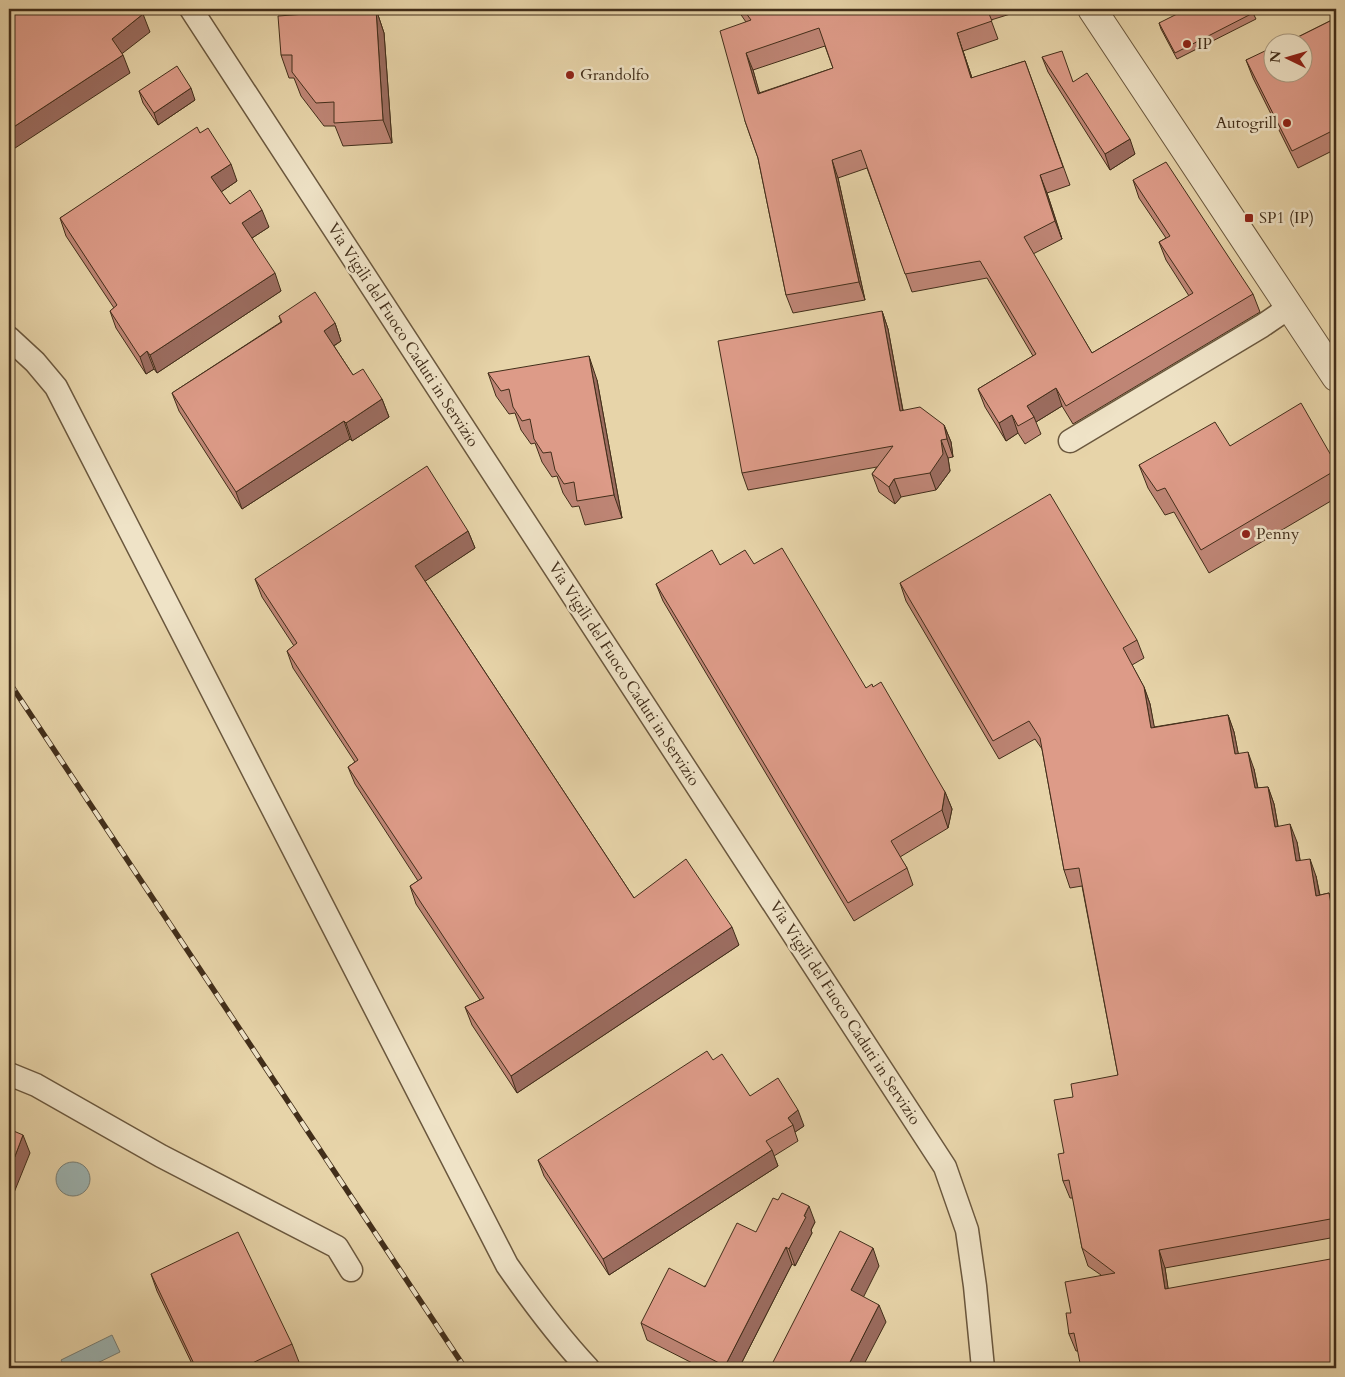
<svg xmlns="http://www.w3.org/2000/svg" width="1345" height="1377" font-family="Cardo,serif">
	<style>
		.water { fill: #9cb5b4; stroke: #787f76 }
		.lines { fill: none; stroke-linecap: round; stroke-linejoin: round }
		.minor-casing { stroke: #6b583e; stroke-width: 25 }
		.tertiary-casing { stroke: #6b583e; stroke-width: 30 }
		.minor { stroke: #efe3c7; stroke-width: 22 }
		.tertiary { stroke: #efe3c7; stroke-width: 28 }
		.rail-casing { stroke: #422e1a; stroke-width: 5.5 }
		.rail { stroke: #efe3c7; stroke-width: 4; stroke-dasharray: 11; stroke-linecap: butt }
		.wall { fill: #be8575; stroke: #422e1a; fill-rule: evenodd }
		.shaded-wall { fill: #9b6c5f; stroke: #422e1a }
		.building { fill: #dd9b88; stroke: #422e1a; fill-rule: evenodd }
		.poi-dot { fill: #8f2418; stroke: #efe3c7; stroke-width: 2 }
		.labels { text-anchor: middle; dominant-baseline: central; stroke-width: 5; stroke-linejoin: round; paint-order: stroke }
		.poi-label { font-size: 16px; fill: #422e1a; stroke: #efe3c7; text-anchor: start }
		.street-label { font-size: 16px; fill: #422e1a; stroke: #efe3c7 }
	</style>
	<rect width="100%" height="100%" fill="#e7d4a9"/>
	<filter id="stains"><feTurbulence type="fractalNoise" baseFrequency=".004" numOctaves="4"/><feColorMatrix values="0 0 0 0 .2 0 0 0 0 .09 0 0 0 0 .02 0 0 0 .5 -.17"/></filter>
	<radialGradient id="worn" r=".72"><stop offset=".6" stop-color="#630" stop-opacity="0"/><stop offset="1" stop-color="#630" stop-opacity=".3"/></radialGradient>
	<!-- water -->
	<g class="water">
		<circle cx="73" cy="1179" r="17"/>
		<polygon points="112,1335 120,1352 87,1368 65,1368 61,1360"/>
	</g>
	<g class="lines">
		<defs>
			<g id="minor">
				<polyline points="191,9 945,1167 967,1230 975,1286 983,1368"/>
				<path d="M9 338 35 362 56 387 507 1265C532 1301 558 1336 588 1368"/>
				<polyline points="1070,441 1262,326 1290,307"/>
				<polyline points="9,1074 36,1085 161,1156 337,1247 351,1270"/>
			</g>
			<polyline id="tertiary" points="1092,9 1336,377"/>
		</defs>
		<!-- minor casing -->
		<use href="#minor" class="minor-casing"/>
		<!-- tertiary casing -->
		<use href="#tertiary" class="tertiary-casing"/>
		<!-- minor -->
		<use href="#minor" class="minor"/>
		<!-- tertiary -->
		<use href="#tertiary" class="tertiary"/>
		<defs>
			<polyline id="rail" points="9,682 465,1368"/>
		</defs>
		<!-- rail casing -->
		<use href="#rail" class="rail-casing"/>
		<!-- rail -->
		<use href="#rail" class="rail"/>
	</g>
	<!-- wall -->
	<g class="wall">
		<polygon points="376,9 384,33 392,143 343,146 335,126 324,126 301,96 294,78 289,78 281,55"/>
		<path d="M737 9H1019L1020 11 991 20 998 39 963 51 972 78 1025 61 1070 185 1047 193 1062 239 1033 254 1092 353 1189 296 1166 260 1159 242 1166 238 1139 198 1133 180 1253 294 1260 312 1073 424 1062 406 1036 422 1041 434 1025 444 1018 433 1006 441 985 407 978 389 1033 356 987 278 912 292 867 168 838 178 865 300 793 313 786 295 758 158 745 121 746 22ZM825 46 833 68 759 93 753 70Z"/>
		<polygon points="1253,13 1256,19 1177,59 1161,29 1159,23"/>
		<polygon points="1336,18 1336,149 1298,168 1253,78 1246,60 1268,52"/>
		<polygon points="1042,57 1073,82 1135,154 1110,170 1048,72"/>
		<polygon points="139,91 195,100 158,125 143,103"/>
		<polygon points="200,133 237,181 221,192 230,204 269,227 252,238 281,291 157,373 154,369 146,374 116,328 110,311 114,308 66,236 60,218"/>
		<polygon points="882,311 888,329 903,410 944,425 951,442 953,457 948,458 950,471 936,490 901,497 895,504 879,492 872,474 877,467 748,490 742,473"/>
		<polygon points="279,316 335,323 341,341 334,346 353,375 382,399 389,417 352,441 350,439 242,509 179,411 172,393 281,322"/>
		<polygon points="488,373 597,380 622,518 585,525 579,506 572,507 563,493 557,476 552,477 542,462 535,443 531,444 521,430 515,413 509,414 496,396"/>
		<polygon points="1230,446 1336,464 1336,498 1209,573 1174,512 1165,515 1148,488 1139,465"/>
		<polygon points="468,531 475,548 425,581 634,898 739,945 517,1093 472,1025 465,1007 480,1000 416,904 410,886 418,881 355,784 348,767 355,762 293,668 287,651 294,646 262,597 255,579"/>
		<polygon points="754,564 866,688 945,792 952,809 948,828 900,857 907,868 913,885 854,921 663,601 656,584 720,565"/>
		<polygon points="900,583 1137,640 1144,658 1132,665 1144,687 1150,704 1154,727 1228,715 1234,732 1238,753 1254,769 1258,788 1268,787 1274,804 1278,826 1297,842 1300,860 1316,876 1320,895 1329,893 1336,911 1336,1237 1165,1268 1168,1289 1078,1351 1076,1351 1069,1334 1071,1313 1101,1275 1088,1266 1082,1248 1073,1198 1070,1198 1063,1181 1064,1153 1073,1097 1118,1075 1082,886 1070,888 1064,870 1042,749 1035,739 999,759 906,601"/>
		<polygon points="750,1096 804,1126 795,1132 798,1141 774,1156 778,1166 609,1275 544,1176 538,1160"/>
		<polygon points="815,1222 811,1230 812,1233 795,1266 792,1264 739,1368 702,1368 647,1340 641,1323"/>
		<polygon points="151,1274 292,1344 299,1362 285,1368 194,1368 157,1291"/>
	</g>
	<!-- shaded-wall -->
	<g class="shaded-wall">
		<polygon points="376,9 384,33 392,143 383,120"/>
		<polygon points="143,14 150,32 119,56 112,39"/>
		<polygon points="957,33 978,96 971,78"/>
		<polygon points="746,53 753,70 765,112 758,94"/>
		<polygon points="123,55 130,73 9,152 9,130"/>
		<polygon points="191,88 195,100 158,125 154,113"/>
		<polygon points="1130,139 1135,154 1110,170 1105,154"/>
		<polygon points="832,160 838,178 865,300 859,282"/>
		<polygon points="231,164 237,181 218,194 211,177"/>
		<polygon points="1040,175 1047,193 1062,239 1055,221"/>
		<polygon points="262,210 269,227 249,240 242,223"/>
		<polygon points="275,273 281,291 157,373 150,355"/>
		<polygon points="882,311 888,329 906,428 900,411"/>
		<polygon points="335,323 341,341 330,348 324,331"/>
		<polygon points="147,351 154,369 146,374 140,357"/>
		<polygon points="589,356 597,380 622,518 614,495"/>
		<polygon points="1056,388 1062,406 1036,422 1034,417 1027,406"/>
		<polygon points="382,399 389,417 352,441 346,423"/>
		<polygon points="1012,415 1018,433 1006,441 999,423"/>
		<polygon points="344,421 350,439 242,509 236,492"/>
		<polygon points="944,425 951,442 953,457 947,439"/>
		<polygon points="941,440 948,458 950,471 936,490 930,473"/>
		<polygon points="894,479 901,497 895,504 889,487"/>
		<polygon points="468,531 475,548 421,584 415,566"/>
		<polygon points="1144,687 1150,704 1158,746 1151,728"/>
		<polygon points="1228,715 1234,732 1242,772 1235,754"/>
		<polygon points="1248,752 1254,769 1261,806 1255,788"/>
		<polygon points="1268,787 1274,804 1281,844 1275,827"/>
		<polygon points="945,792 952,809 948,828 942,810"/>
		<polygon points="1290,824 1297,842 1303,878 1296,861"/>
		<polygon points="1310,859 1316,876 1323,914 1316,896"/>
		<polygon points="1329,893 1336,911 1336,931"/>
		<polygon points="732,927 739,945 517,1093 511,1076"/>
		<polygon points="798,1110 804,1126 795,1132 793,1125 788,1118"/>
		<polygon points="23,1135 30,1153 9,1205 9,1172"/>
		<polygon points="772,1150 778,1166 609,1275 603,1259"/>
		<polygon points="809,1206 815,1222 811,1230 812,1233 795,1266 789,1249"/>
		<polygon points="786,1247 792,1264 739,1368 725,1368 725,1366"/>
		<polygon points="873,1248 879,1266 858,1308 851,1290"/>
		<polygon points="1159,1250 1165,1268 1171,1307 1165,1289"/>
		<polygon points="879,1305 886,1322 862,1368 847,1368"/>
	</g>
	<!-- building -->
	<g class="building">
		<polygon points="9,9 140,9 143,14 112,39 123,55 9,130"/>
		<polygon points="376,9 383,120 334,123 334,102 316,103 292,72 292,55 281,55 278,16"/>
		<path d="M743 9H987L992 21 957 33 971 78 1025 61 1063 167 1040 175 1055 221 1024 237 1092 353 1193 293 1159 242 1170 236 1133 180 1166 162 1253 294 1066 406 1056 388 1027 406 1034 417 1018 426 1012 415 999 423 978 389 1036 354 980 261 905 274 861 150 832 160 859 282 786 295 758 158 745 121 720 31 751 20ZM819 28 833 68 758 94 746 53Z"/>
		<polygon points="1187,9 1252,9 1253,13 1175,53 1159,23"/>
		<polygon points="1336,18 1336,129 1292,151 1246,60 1267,50 1268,52 1272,50 1272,72 1302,72 1302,42 1288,42"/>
		<polygon points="1062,51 1073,82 1087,73 1130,139 1105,154 1042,57"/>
		<polygon points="177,66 191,88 154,113 139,91"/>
		<polygon points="197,127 200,133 208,128 231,164 211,177 230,204 250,190 262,210 242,223 275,273 150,355 147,351 140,357 110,311 117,305 60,218"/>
		<polygon points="315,292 335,323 324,331 353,375 363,369 382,399 346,423 344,421 236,492 172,393 282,322 279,316"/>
		<polygon points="882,311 900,411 920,407 944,425 947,439 941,440 943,454 930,473 894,479 889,487 872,474 893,446 742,473 718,341"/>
		<polygon points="589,356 614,495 577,501 574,482 564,484 555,470 551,452 543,453 534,439 530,419 522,421 513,407 509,389 501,391 488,373"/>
		<polygon points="1301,403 1336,464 1336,470 1201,550 1165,488 1157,491 1139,465 1215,422 1230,446"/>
		<polygon points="427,466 468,531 415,566 634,898 686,859 732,927 511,1076 465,1007 484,998 410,886 422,878 348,767 358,760 287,651 297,643 255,579"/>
		<polygon points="1050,494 1137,640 1123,648 1144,687 1151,728 1228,715 1235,754 1248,752 1255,788 1268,787 1275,827 1290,824 1296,861 1310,859 1316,896 1329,893 1336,930 1336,1218 1159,1250 1165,1289 1336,1258 1336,1368 1081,1368 1074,1333 1069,1334 1066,1313 1071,1313 1065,1282 1115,1273 1082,1248 1069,1180 1063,1181 1058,1154 1064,1153 1054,1100 1073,1097 1071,1084 1118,1075 1079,868 1064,870 1040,738 1029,721 993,741 900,583"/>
		<polygon points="782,548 866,688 872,684 873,687 881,682 945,792 942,810 891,841 907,868 848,903 656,584 712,550 720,565 745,550 754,564"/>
		<polygon points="707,1051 713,1060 722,1054 750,1096 778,1078 798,1110 788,1118 793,1125 766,1141 772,1150 603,1259 538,1160"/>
		<polygon points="9,1129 23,1135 9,1172"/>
		<polygon points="782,1193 809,1206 804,1216 806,1217 789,1249 786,1247 725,1366 641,1323 669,1268 705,1287 737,1223 756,1232 773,1198 778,1200"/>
		<polygon points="840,1231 873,1248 851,1290 879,1305 847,1368 770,1368"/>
		<polygon points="238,1232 292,1344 242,1368 196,1368 151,1274"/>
		<polygon points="156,1363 158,1368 145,1368"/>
		<polygon points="352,1366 353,1368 347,1368"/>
	</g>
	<!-- markers -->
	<g class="poi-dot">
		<circle cx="1187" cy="44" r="5"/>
		<circle cx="570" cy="75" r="5"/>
		<circle cx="1287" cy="123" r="5"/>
		<rect x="1244" y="213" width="10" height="10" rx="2.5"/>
		<circle cx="1246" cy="534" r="5"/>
	</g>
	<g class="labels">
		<!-- poi labels -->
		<g class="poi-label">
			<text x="1197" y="44">IP</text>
			<text x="580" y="75">Grandolfo</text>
			<text x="1277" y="123" text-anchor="end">Autogrill</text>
			<text x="1259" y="218">SP1 (IP)</text>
			<text x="1256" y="534">Penny</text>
		</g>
		<!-- street labels -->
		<g class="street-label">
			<text transform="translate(403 335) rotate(57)">Via Vigili del Fuoco Caduti in Servizio</text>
			<text transform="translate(624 674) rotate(57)">Via Vigili del Fuoco Caduti in Servizio</text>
			<text transform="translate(845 1013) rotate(57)">Via Vigili del Fuoco Caduti in Servizio</text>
		</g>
	</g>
	<!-- margin -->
	<rect width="1345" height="1377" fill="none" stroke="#e7d4a9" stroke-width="30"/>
	<rect x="10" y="10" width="1325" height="1357" fill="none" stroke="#422e1a" stroke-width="2.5"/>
	<rect x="15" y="15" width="1315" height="1347" fill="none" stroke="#422e1a"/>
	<!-- north arrow -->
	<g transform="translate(1288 58) rotate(275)"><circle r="24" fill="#efe3c7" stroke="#aa9b82"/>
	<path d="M0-4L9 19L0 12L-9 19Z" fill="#8f2418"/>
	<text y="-8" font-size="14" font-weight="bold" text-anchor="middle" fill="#422e1a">N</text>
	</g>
	<rect width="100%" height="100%" filter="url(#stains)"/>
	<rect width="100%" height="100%" fill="url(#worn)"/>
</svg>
